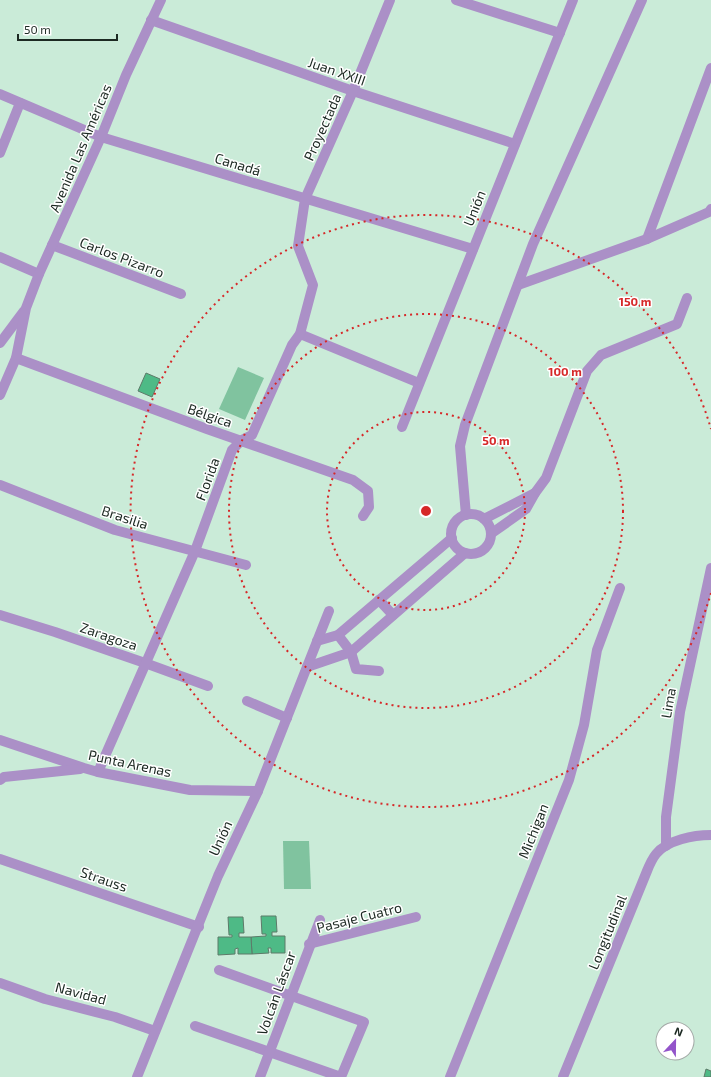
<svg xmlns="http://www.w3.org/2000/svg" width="711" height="1077" font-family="'Exo 2',sans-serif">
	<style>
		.green { fill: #80c39f }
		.building { fill: #4eba86; stroke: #5d7a69 }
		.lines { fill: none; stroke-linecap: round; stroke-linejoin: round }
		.minor { stroke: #ab90c7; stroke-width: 10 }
		.ring { fill: none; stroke: #d62828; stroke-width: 2; stroke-dasharray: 2 4 }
		.labels { text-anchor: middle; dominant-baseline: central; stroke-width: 3; stroke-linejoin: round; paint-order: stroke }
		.street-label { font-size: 14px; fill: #1c2922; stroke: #fff }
		.centre { fill: #d62828; stroke: #fff; stroke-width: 2 }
		.ring-label { font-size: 12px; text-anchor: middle; font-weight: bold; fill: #d62828; stroke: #fff; stroke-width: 3; stroke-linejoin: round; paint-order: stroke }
	</style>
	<rect width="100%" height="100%" fill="#caebd8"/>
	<!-- green -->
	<g class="green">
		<polygon points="238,367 264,378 245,420 219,409"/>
		<polygon points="283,841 309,841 311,889 284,889"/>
	</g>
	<!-- building -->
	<g class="building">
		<polygon points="146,373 160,379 152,397 138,391"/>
		<polygon points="261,916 276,916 277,932 272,932 272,936 285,936 285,953 271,953 271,948 268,948 269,953 252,954 251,937 266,936 266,934 262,934"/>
		<polygon points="228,917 243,917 244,933 239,933 239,937 251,937 252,954 238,954 238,948 235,949 235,954 218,955 218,937 232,937 232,935 229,935"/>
		<polygon points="706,1069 711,1071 711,1077 704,1077"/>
	</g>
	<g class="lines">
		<!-- minor -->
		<g class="minor">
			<polyline points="456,0 560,33"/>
			<polyline points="151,20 353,91 515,144"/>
			<polyline points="0,94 101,137 473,249"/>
			<polyline points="0,153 20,103"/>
			<polyline points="647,239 711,68"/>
			<polyline points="52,245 181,294"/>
			<polyline points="0,257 39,274"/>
			<polyline points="518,285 647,239 709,212 711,209"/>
			<polyline points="300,334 419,383"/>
			<polyline points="0,343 24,311"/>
			<polyline points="16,358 207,429 353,480 368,491 369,507 363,516"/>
			<polyline points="0,395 16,358 26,308 39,274 101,137 126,75 161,0"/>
			<polyline points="402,427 573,0"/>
			<polyline points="0,485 115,530 246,565"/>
			<circle cx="471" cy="534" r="20"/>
			<polyline points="466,515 460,446 465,425 533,244 642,0"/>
			<polyline points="484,519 535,493"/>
			<polyline points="492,533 526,509 535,493 546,478 587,371 601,355 677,324 687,298"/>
			<polyline points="379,600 393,615"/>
			<polyline points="0,615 55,632 145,663 208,686"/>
			<polyline points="338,635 351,652 356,669 379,671"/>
			<polyline points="317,641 338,635 452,538"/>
			<polyline points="307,667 351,652 465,553"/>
			<polyline points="247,701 287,718"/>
			<polyline points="0,740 84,768 98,772 190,790 258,791"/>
			<polyline points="98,772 195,551 232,450 242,440 252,435 292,345 300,334 313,285 298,246 305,199 353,91 390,0"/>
			<polyline points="0,780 4,777 80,769"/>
			<polyline points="666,846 666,817 680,712 711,568"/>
			<polyline points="0,859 199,927"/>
			<polyline points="309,944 416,917"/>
			<polyline points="0,983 45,999 115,1017 155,1031"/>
			<polyline points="195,1026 341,1077 364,1022 219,970"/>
			<polyline points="137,1077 218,876 258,791 329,611"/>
			<polyline points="260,1077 320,920"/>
			<polyline points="450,1077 569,780 584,725 597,650 620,588"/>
			<path d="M563 1077 647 871C649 866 652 859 656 854 667 840 694 835 711 835"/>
		</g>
	</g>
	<!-- distance rings -->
	<g class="ring">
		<circle cx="426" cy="511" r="99"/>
		<circle cx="426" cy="511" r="197"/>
		<path d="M711 593A296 296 0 1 1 711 429"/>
	</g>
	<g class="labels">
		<!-- street labels -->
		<g class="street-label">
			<text transform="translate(337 71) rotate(19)">Juan XXIII</text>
			<text transform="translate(322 127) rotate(-66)">Proyectada</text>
			<text transform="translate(80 148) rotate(-67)">Avenida Las Américas</text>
			<text transform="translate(238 164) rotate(17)">Canadá</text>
			<text transform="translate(474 208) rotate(-68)">Unión</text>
			<text transform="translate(122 257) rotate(21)">Carlos Pizarro</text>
			<text transform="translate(210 415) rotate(19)">Bélgica</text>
			<text transform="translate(207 479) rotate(-70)">Florida</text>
			<text transform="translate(125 517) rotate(18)">Brasilia</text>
			<text transform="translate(109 636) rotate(19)">Zaragoza</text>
			<text transform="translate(668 703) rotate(-80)">Lima</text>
			<text transform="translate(130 763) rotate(12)">Punta Arenas</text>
			<text transform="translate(533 831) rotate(-68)">Michigan</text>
			<text transform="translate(220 838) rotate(-65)">Unión</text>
			<text transform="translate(104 879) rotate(19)">Strauss</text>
			<text transform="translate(359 917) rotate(-14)">Pasaje Cuatro</text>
			<text transform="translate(607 932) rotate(-68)">Longitudinal</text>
			<text transform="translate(81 993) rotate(15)">Navidad</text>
			<text transform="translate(276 993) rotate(-70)">Volcán Láscar</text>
		</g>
	</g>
	<circle cx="426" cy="511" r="6" class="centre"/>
	<g class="ring-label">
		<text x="635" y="306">150 m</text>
		<text x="565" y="376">100 m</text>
		<text x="496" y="445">50 m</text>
	</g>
	<!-- north arrow -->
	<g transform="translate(675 1041) rotate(22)"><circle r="19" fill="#ffffff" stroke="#a4a9a7"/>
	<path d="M0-3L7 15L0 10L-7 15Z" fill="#9354ca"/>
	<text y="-6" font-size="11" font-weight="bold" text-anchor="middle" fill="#1c2922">N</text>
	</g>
	<!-- scale -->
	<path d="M18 34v6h99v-6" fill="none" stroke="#1c2922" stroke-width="2"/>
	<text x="24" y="34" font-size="12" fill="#1c2922" stroke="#ffffff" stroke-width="3" paint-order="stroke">50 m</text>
</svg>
